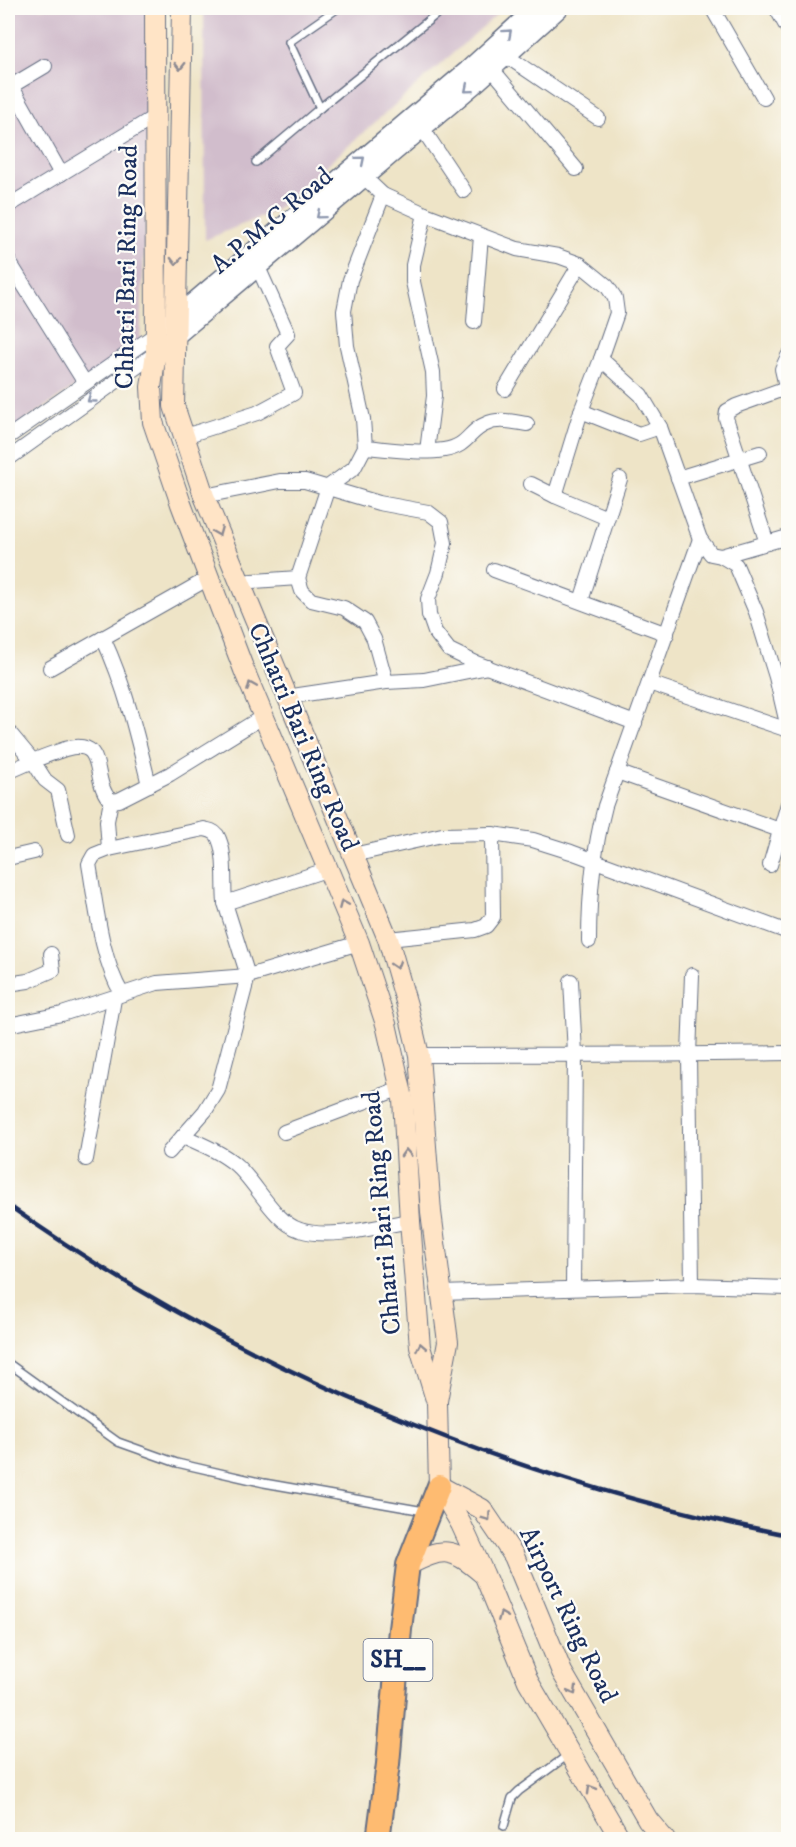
<svg xmlns="http://www.w3.org/2000/svg" width="796" height="1847" font-family="'IM FELL DW Pica',serif">
	<style>
		.industrial { fill: #d1bdcc }
		.lines { fill: none; stroke-linecap: round; stroke-linejoin: round }
		.service-casing { stroke: #656e83; stroke-width: 10 }
		.minor-casing { stroke: #656e83; stroke-width: 16 }
		.tertiary-casing { stroke: #656e83; stroke-width: 21 }
		.secondary-casing { stroke: #656e83; stroke-width: 22 }
		.primary-casing { stroke: #656e83; stroke-width: 26 }
		.service { stroke: #fff; stroke-width: 7 }
		.minor { stroke: #fff; stroke-width: 14 }
		.tertiary { stroke: #fff; stroke-width: 18 }
		.secondary { stroke: #ffe4c6; stroke-width: 20 }
		.primary { stroke: #febb71; stroke-width: 22 }
		.rail { stroke: #1b2f5e; stroke-width: 4.5 }
		.oneway { stroke: #8d97ae }
		.oneway2 { stroke: #8d8a92 }
		.labels { text-anchor: middle; dominant-baseline: central; stroke-width: 4.5; stroke-linejoin: round; paint-order: stroke }
		.shield { fill: #fdfcf7; stroke: #5f6c8c; stroke-width: 1.5 }
		.shield-label { font-size: 24px; font-weight: bold; fill: #1b2f5e }
		.street-label { font-size: 26px; fill: #1b2f5e; stroke: #fdfcf7 }
	</style>
	<rect width="100%" height="100%" fill="#fdfcf7"/>
	<filter id="ink" filterUnits="userSpaceOnUse"><feTurbulence type="fractalNoise" baseFrequency=".0167" numOctaves="2"/><feDisplacementMap in="SourceGraphic" scale="12" xChannelSelector="R" yChannelSelector="G"/><feConvolveMatrix kernelMatrix="1 2 1 2 8 2 1 2 1" color-interpolation-filters="sRGB"/></filter>
	<filter id="wash" filterUnits="userSpaceOnUse"><feTurbulence type="fractalNoise" baseFrequency=".008" numOctaves="4" result="noise"/><feDisplacementMap in="SourceGraphic" scale="24" xChannelSelector="R" yChannelSelector="G"/><feGaussianBlur stdDeviation="1.35" result="paint"/><feColorMatrix in="noise" values="0 0 0 0 0 0 0 0 0 0 0 0 0 0 0 0 0 1.4 0 .05"/><feComposite in="paint" operator="in"/></filter>
	<g filter="url(#wash)">
		<rect width="100%" height="100%" fill="#eee4c7"/>
		<!-- industrial -->
		<g class="industrial">
			<polygon points="8,8 148,8 149,150 140,343 8,432"/>
			<polygon points="204,8 504,8 275,211 205,240"/>
		</g>
	</g>
	<g filter="url(#ink)">
		<g class="lines">
			<defs>
				<g id="service">
					<polyline points="320,108 289,42 338,8"/>
					<polyline points="256,162 320,108 444,8"/>
					<polyline points="8,1363 118,1442 177,1463 264,1483 424,1511"/>
					<polyline points="504,1826 512,1798 519,1791 568,1755"/>
				</g>
				<g id="minor">
					<polyline points="712,8 764,98"/>
					<polyline points="776,8 788,29"/>
					<polyline points="505,55 598,118"/>
					<polyline points="491,68 576,169"/>
					<polyline points="8,80 61,174"/>
					<polyline points="8,88 45,66"/>
					<polyline points="422,128 464,191"/>
					<polyline points="383,195 425,214 517,249 558,256 580,264 607,286 615,298 617,313 601,359 641,395 660,427 700,539 711,554 721,556 736,565 756,612 776,677 788,728"/>
					<polyline points="8,206 156,116"/>
					<polyline points="425,214 413,265 413,282 433,372 434,396 427,451"/>
					<polyline points="8,260 85,383"/>
					<polyline points="474,322 481,236"/>
					<polyline points="788,356 782,369 788,395"/>
					<polyline points="505,389 580,264"/>
					<polyline points="581,411 639,434 660,427"/>
					<polyline points="185,436 257,413 294,393 277,346 288,334 258,267"/>
					<polyline points="8,437 156,334"/>
					<path d="M365 447C389 449 420 454 444 450 469 446 468 431 486 424 498 418 513 422 527 424"/>
					<polyline points="8,459 156,353"/>
					<polyline points="678,478 760,453"/>
					<polyline points="531,484 555,496 607,518"/>
					<polyline points="204,496 280,481 305,481 379,503 428,512 441,522 445,543 438,573 428,599 429,615 435,632 449,650 476,663 635,723"/>
					<polyline points="555,496 581,411 601,359"/>
					<polyline points="767,543 726,418 727,411 736,406 786,388"/>
					<polyline points="721,556 788,537"/>
					<polyline points="494,570 667,634"/>
					<polyline points="298,578 328,487 354,468 365,447 363,419 347,346 344,311 350,280 383,195 364,177"/>
					<polyline points="238,582 298,578 302,591 311,600 344,608 365,622 374,639 386,682"/>
					<polyline points="581,601 620,479"/>
					<path d="M103 638C125 685 137 735 149 785"/>
					<polyline points="50,668 209,578"/>
					<polyline points="649,683 788,730"/>
					<polyline points="286,697 386,682 424,680 488,667"/>
					<path d="M8 731 33 761C44 756 54 753 65 749 109 736 90 782 111 801L119 800 170 774 264 716"/>
					<polyline points="8,772 33,761 45,780 58,790 68,835"/>
					<polyline points="617,772 788,833"/>
					<path d="M111 801 107 821 109 849 94 855 89 864C96 904 101 959 122 994"/>
					<path d="M109 849 204 829C209 830 214 831 217 835 227 852 223 884 225 903"/>
					<polyline points="353,855 442,835 492,834 533,840 571,852 788,932"/>
					<polyline points="8,858 34,852"/>
					<polyline points="770,865 788,804"/>
					<polyline points="388,939 475,930 486,926 493,917 492,834"/>
					<path d="M589 941C589 894 593 852 605 806L700 539"/>
					<polyline points="571,981 575,1053 573,1288"/>
					<polyline points="8,984 28,981 53,970 51,954"/>
					<polyline points="8,1025 62,1014 157,983 248,976 359,943"/>
					<path d="M419 1055C542 1054 665 1056 788 1053"/>
					<polyline points="284,1132 401,1088"/>
					<path d="M183 1136C201 1144 221 1152 236 1165 256 1182 274 1222 300 1230 330 1240 379 1226 410 1221"/>
					<polyline points="169,1152 205,1111 218,1090 248,976 225,903 329,869"/>
					<polyline points="86,1159 114,999"/>
					<polyline points="692,1285 689,1055 692,975"/>
					<polyline points="442,1293 692,1285 788,1288"/>
				</g>
				<g id="tertiary">
					<polyline points="169,323 468,70 536,8"/>
					<polyline points="166,344 478,81 559,8"/>
				</g>
				<g id="secondary">
					<polyline points="155,8 156,353 151,387 153,422 181,504 244,670 359,943 386,1024 403,1099 410,1221 420,1347 437,1403 439,1486 461,1524 484,1574 528,1681 621,1840"/>
					<polyline points="182,8 174,406 204,496 388,939 407,1005 419,1055 431,1212 448,1342 437,1401"/>
					<polyline points="439,1486 482,1509 514,1556 562,1672 648,1820 665,1840"/>
					<path d="M408 1565C444 1547 451 1547 482 1573"/>
				</g>
				<polyline id="primary" points="378,1840 388,1764 400,1629 408,1565 439,1486"/>
			</defs>
			<!-- service casing -->
			<use href="#service" class="service-casing"/>
			<!-- minor casing -->
			<use href="#minor" class="minor-casing"/>
			<!-- tertiary casing -->
			<use href="#tertiary" class="tertiary-casing"/>
			<!-- secondary casing -->
			<use href="#secondary" class="secondary-casing"/>
			<!-- primary casing -->
			<use href="#primary" class="primary-casing"/>
			<!-- service -->
			<use href="#service" class="service"/>
			<!-- minor -->
			<use href="#minor" class="minor"/>
			<!-- tertiary -->
			<use href="#tertiary" class="tertiary"/>
			<!-- secondary -->
			<use href="#secondary" class="secondary"/>
			<!-- primary -->
			<use href="#primary" class="primary"/>
			<!-- rail -->
			<path class="rail" d="M8 1205C240 1369 510 1481 788 1535"/>
		</g>
		<!-- one-way arrows -->
		<defs><path id="oneway-chevron" d="M-2-3.5L2.5 0L-2 3.5" fill="none" stroke-width="1.6" stroke-linecap="round" stroke-linejoin="round" transform="scale(1.5)"/></defs>
		<g class="oneway">
			<use href="#oneway-chevron" transform="translate(508 33) rotate(-42)"/>
			<use href="#oneway-chevron" transform="translate(468 89) rotate(140)"/>
			<use href="#oneway-chevron" transform="translate(361 160) rotate(-40)"/>
			<use href="#oneway-chevron" transform="translate(320 215) rotate(140)"/>
			<use href="#oneway-chevron" transform="translate(91 399) rotate(144)"/>
		</g>
		<g class="oneway2">
			<use href="#oneway-chevron" transform="translate(180 66) rotate(91)"/>
			<use href="#oneway-chevron" transform="translate(176 261) rotate(91)"/>
			<use href="#oneway-chevron" transform="translate(218 532) rotate(68)"/>
			<use href="#oneway-chevron" transform="translate(251 686) rotate(-113)"/>
			<use href="#oneway-chevron" transform="translate(343 904) rotate(-113)"/>
			<use href="#oneway-chevron" transform="translate(396 965) rotate(73)"/>
			<use href="#oneway-chevron" transform="translate(406 1153) rotate(-93)"/>
			<use href="#oneway-chevron" transform="translate(421 1347) rotate(-101)"/>
			<use href="#oneway-chevron" transform="translate(487 1517) rotate(54)"/>
			<use href="#oneway-chevron" transform="translate(502 1616) rotate(-112)"/>
			<use href="#oneway-chevron" transform="translate(573 1691) rotate(60)"/>
			<use href="#oneway-chevron" transform="translate(591 1789) rotate(-120)"/>
		</g>
	</g>
	<g class="labels">
		<!-- shield labels -->
		<rect class="shield" x="363.5" y="1639" width="69" height="42" rx="4.5"/>
		<g class="shield-label">
			<text x="398" y="1660">SH__</text>
		</g>
		<!-- street labels -->
		<g class="street-label">
			<text transform="translate(272 221) rotate(-40)">A.P.M.C Road</text>
			<text transform="translate(127 267) rotate(-89)">Chhatri Bari Ring Road</text>
			<text transform="translate(303 737) rotate(67)">Chhatri Bari Ring Road</text>
			<text transform="translate(382 1213) rotate(-95)">Chhatri Bari Ring Road</text>
			<text transform="translate(568 1615) rotate(64)">Airport Ring Road</text>
		</g>
	</g>
	<!-- margin -->
	<rect width="796" height="1847" fill="none" stroke="#fdfcf7" stroke-width="30"/>
</svg>
